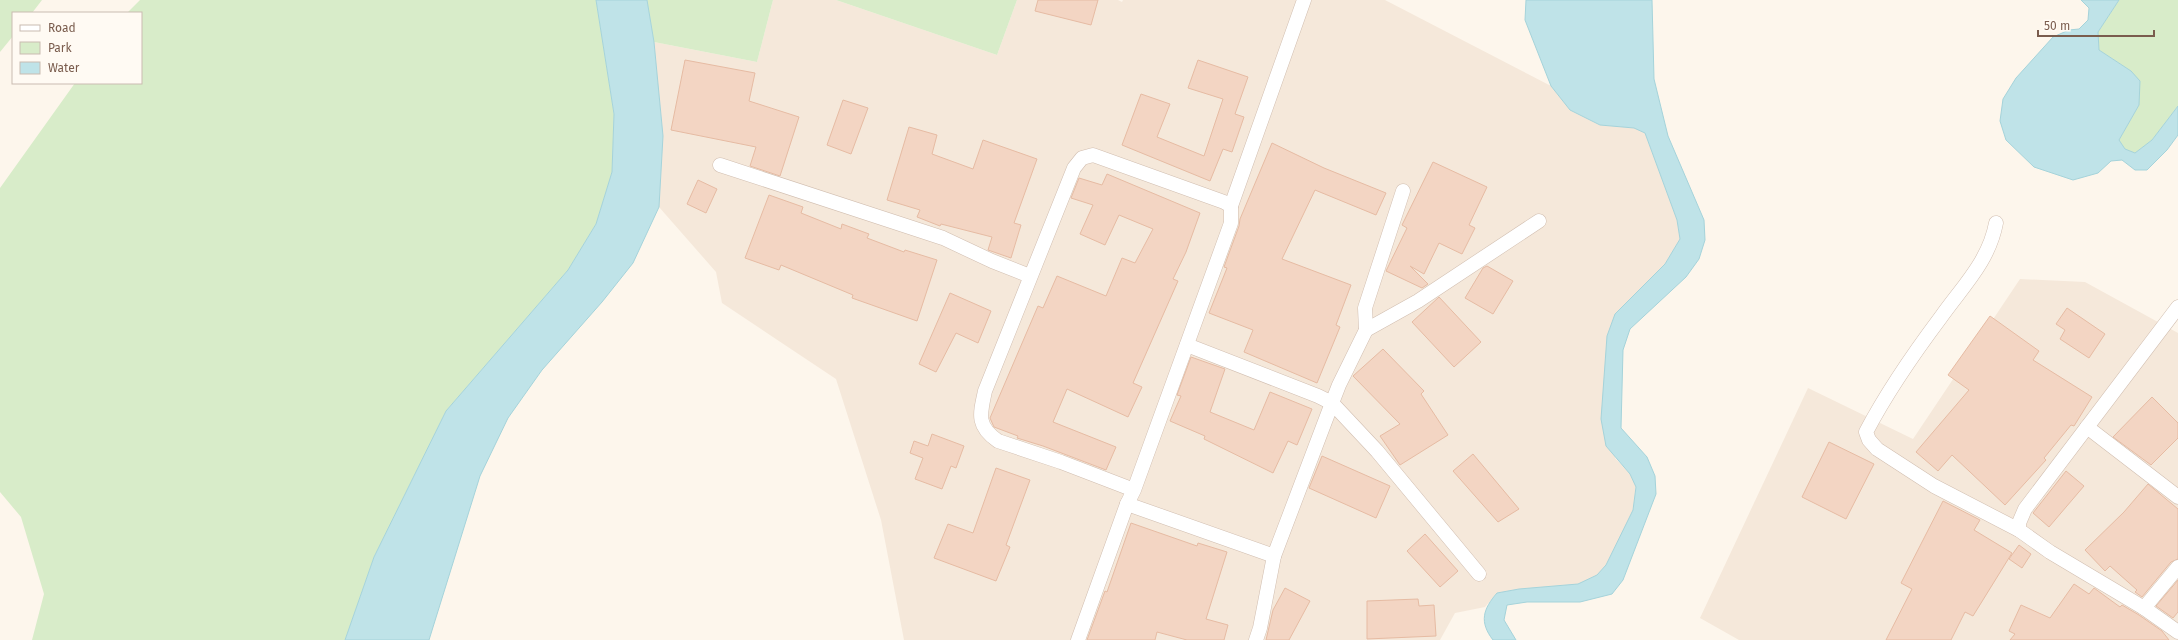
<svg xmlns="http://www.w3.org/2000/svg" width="2178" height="640" font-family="'Fira Sans',sans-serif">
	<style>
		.residential { fill: #f5e8da }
		.green { fill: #d8ecc9 }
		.water { fill: #bfe3e8; stroke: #a5d3da }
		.building { fill: #f3d5c3; stroke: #e6bba3 }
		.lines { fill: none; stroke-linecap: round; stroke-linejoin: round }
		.street-casing { stroke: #d1beb0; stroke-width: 15 }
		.street { stroke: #fff; stroke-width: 14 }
	</style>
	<rect width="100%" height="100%" fill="#fdf6ec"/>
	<!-- residential -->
	<g class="residential">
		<polygon points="773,0 836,0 997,55 1017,0 1118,0 1122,2 1123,0 1385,0 1551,86 1570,110 1600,125 1634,128 1645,133 1677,220 1680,239 1665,264 1615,314 1615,458 1630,474 1636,487 1633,510 1606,565 1597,575 1578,584 1519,589 1497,593 1485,607 1455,613 1440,640 904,640 881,520 836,379 722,303 716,272 659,207 663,136 654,42 757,62"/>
		<polygon points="2020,279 2085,282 2178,333 2178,640 1739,640 1700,618 1808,388 1913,439"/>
	</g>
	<!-- green -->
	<g class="green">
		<polygon points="0,0 42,0 32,13 13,13 13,36 0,52"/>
		<polygon points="140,0 596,0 614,114 612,172 596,224 568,270 446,411 374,557 345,640 32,640 44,594 21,517 0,492 0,188 75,83 141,83 141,13 127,13"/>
		<polygon points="647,0 773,0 757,62 654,42"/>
		<polygon points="836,0 1017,0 997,55"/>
		<polygon points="2119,0 2178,0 2178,106 2152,140 2135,153 2125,149 2119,140 2139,105 2131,71 2099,50 2098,32"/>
	</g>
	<!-- water -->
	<g class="water">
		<polygon points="596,0 647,0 654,42 663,136 659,207 633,263 602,302 542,370 508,418 480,476 429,640 345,640 374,557 446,411 568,270 596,224 612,172 614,114"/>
		<path d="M1526 0H1652L1654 79 1668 136 1704 220 1705 240 1699 259 1686 277 1630 329 1623 350 1621 428 1647 457 1655 476 1656 494 1623 580 1612 594 1580 602H1527L1507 605 1504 620 1516 640H1493C1479 622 1483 609 1497 593L1519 589 1578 584 1597 575 1606 565 1633 510 1636 487 1630 474 1606 446 1601 419 1607 336 1615 314 1665 264 1680 239 1677 220 1645 133 1634 128 1600 125 1570 110 1551 86 1525 20Z"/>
		<polygon points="2081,0 2119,0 2098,32 2099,50 2131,71 2140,81 2139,105 2119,140 2125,149 2135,153 2152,140 2178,106 2178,135 2167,150 2147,170 2135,170 2122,160 2111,161 2098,173 2073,180 2034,167 2006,140 2000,121 2003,99 2016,78 2053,37 2069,30 2079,29 2088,20 2089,8"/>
	</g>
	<!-- building -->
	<g class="building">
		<polygon points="1038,0 1098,0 1091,25 1035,11"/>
		<polygon points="685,60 755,73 749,101 799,117 780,176 750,166 756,147 671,130"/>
		<polygon points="1198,60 1248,77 1235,114 1244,117 1232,152 1223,149 1210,181 1122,145 1141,94 1170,104 1157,137 1204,156 1223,99 1188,88"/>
		<polygon points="843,100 868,108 851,154 827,145"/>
		<polygon points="909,127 937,135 932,154 973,169 983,140 1037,159 1014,223 1021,225 1011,258 988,250 992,237 941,224 940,226 917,217 920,210 887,200"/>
		<polygon points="1272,143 1324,168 1386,193 1376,215 1315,190 1282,259 1351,285 1336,325 1340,327 1317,383 1244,352 1253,330 1209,313 1227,268 1224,267 1239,226 1240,219"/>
		<polygon points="1433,162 1487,187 1469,225 1475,228 1462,254 1439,243 1424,274 1410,266 1428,284 1422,288 1386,271 1407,228 1402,225"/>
		<polygon points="1107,174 1200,213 1186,252 1173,279 1178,281 1133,383 1142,387 1128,417 1067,389 1053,422 1116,447 1106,470 1043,446 1017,438 1018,436 994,427 990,418 1038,306 1043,308 1057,276 1106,296 1122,258 1135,263 1153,229 1119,215 1105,245 1080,234 1093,205 1071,198 1079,178 1102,185"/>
		<polygon points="698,180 717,189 706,213 687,204"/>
		<polygon points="769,195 803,207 801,213 841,229 842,224 869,234 867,238 904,252 905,250 937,260 917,321 852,298 853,295 781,265 779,270 745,258"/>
		<polygon points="1487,266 1513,281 1493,314 1465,298 1483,268"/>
		<polygon points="950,293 991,311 978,343 956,333 936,372 919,364"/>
		<polygon points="1439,297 1481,342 1454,367 1412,322"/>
		<polygon points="2067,308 2105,334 2089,358 2060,339 2065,330 2056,324"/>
		<polygon points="1990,316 2039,351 2033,360 2092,397 2074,426 2071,425 2044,458 2046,460 2005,505 1952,455 1938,471 1916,452 1969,390 1948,375"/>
		<polygon points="1383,349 1424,391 1421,394 1448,435 1400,465 1380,436 1400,424 1353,376"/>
		<polygon points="1191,357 1225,369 1210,412 1254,430 1270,392 1312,409 1297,445 1288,441 1273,473 1204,439 1205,436 1170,421 1181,396 1177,395"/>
		<polygon points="2152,397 2178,423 2178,438 2151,465 2113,437"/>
		<polygon points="932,434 964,446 956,468 951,466 942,489 915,479 923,458 910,453 914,441 928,446"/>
		<polygon points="1829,442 1874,464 1846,519 1802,497"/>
		<polygon points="1473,454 1519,509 1498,522 1453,471"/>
		<polygon points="1322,456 1390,486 1376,518 1309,488"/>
		<polygon points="996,468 1030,480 1006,545 1010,547 996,581 934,558 948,524 973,533"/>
		<polygon points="2066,471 2084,486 2049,527 2033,513"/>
		<polygon points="2148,484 2178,509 2178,559 2171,562 2142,597 2135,592 2137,590 2110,566 2105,571 2085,550 2124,512"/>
		<polygon points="1943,501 1980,520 1974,530 2012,553 1973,616 1965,612 1951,640 1886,640 1912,589 1901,583"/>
		<polygon points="1131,523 1197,546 1198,543 1227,552 1206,619 1228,625 1224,640 1187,640 1157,632 1155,640 1087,640 1105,591 1107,592"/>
		<polygon points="1425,534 1458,571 1440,587 1407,551"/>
		<polygon points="2019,545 2031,554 2022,568 2009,559"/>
		<polygon points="2178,580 2178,612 2173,618 2156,606"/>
		<polygon points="2074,584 2089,594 2094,588 2120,607 2122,605 2139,615 2162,631 2169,640 2010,640 2015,634 2009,631 2021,605 2050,618"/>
		<polygon points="1285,588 1310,601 1289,640 1266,640 1273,610"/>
		<polygon points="1418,599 1419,606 1434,605 1436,636 1367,639 1367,601"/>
	</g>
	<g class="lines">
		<defs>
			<g id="street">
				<polyline points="720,165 943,238 992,261 1030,276"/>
				<polyline points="1231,206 1304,0"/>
				<path d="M1996 223C1989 261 1963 286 1941 317 1914 353 1887 392 1866 432L1869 440 1877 449 1934 486 2019 530 2050 552 2144 608 2178 632"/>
				<polyline points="1366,330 1365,308 1403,191"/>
				<polyline points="1187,345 1318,396 1332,403 1339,385 1366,330 1418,301 1539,221"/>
				<polyline points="2087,427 2178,497"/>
				<polyline points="1127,504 1274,556 1260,628 1256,640"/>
				<polyline points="2019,530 2019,523 2025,509 2178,307"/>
				<polyline points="1274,556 1332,403 1377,451 1479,574"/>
				<polyline points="2144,608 2178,567"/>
				<path d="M1078 640 1127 504 1134 490 1231 223V206L1224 202 1093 155 1082 158 1074 168 985 391C980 414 976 426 998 441L1061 462 1134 490"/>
			</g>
		</defs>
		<!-- street casing -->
		<use href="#street" class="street-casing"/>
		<!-- street -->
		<use href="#street" class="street"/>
	</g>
	<!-- legend -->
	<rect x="12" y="12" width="130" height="72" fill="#fffaf3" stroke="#cabbb1"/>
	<rect x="20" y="25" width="20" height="6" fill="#ffffff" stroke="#cabbb1"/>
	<text x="48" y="32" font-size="12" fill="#7a5c4d">Road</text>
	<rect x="20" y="42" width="20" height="12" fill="#d8ecc9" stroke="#cabbb1"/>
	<text x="48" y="52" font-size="12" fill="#7a5c4d">Park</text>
	<rect x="20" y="62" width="20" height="12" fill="#bfe3e8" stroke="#cabbb1"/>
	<text x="48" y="72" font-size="12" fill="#7a5c4d">Water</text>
	<!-- scale -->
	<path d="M2038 30v6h116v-6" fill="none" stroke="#7a5c4d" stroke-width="2"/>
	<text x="2044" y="30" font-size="12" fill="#7a5c4d" stroke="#fffaf3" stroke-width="3" paint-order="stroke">50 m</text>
</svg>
